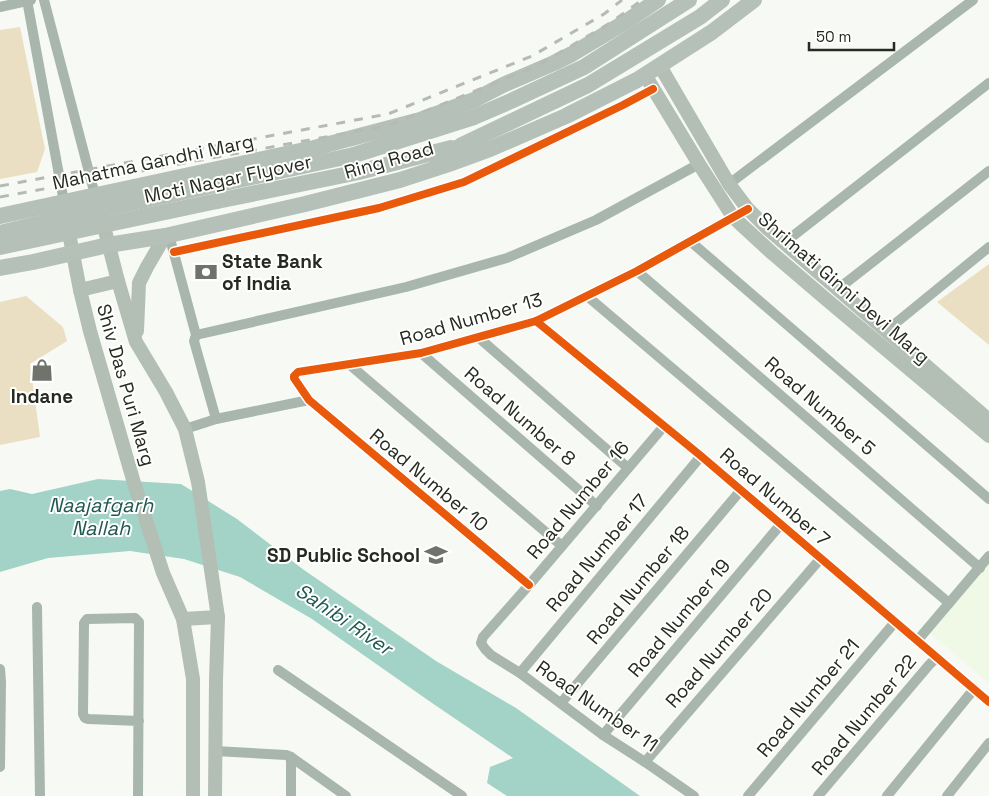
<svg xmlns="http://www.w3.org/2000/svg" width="989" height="796" font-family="'Space Grotesk',sans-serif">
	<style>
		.built { fill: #eff9e6 }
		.green { fill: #eadec3 }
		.water { fill: #a3d3c6 }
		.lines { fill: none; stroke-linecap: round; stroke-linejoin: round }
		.street { stroke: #a9b6ad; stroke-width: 10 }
		.secondary { stroke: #b3beb5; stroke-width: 14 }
		.primary { stroke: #b4c0b8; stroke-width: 16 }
		.rail { stroke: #b5bbb4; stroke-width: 3; stroke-dasharray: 9 9; stroke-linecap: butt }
		.primary-bridge { stroke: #b4c0b8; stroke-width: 16 }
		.cycleway-casing { stroke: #fff; stroke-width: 11 }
		.cycleway { stroke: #e8590c; stroke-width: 8 }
		.labels { text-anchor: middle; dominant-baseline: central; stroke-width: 4; stroke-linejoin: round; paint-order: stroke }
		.street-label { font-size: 19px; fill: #262b22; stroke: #fff }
		.poi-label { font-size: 19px; font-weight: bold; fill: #262b22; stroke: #fff; text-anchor: start }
		.water-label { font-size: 20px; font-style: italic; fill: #20584d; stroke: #fff }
	</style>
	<rect width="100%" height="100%" fill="#f7faf4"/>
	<!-- built -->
	<polygon class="built" points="989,560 989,683 928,631"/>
	<!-- green -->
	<g class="green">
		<polygon points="20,27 45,149 37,172 0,179 0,30"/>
		<polygon points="989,264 989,345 937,302"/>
		<polygon points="26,296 63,327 67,341 30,364 40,437 0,445 0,302"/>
	</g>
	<!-- water -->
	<polygon class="water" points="98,479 181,484 237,519 304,570 436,661 516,708 640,796 507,796 487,783 490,767 513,758 432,703 312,619 240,577 184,559 130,551 48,558 0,572 0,491 10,489 32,494"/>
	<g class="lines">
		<!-- street -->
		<g class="street">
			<polyline points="27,0 64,202"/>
			<polyline points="44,0 95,195"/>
			<polyline points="0,7 31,0"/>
			<polyline points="729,184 973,0"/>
			<polyline points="169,235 196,335 194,341 216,419"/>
			<polyline points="690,241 989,499"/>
			<polyline points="784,243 989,83"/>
			<polyline points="174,252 379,208 464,182 623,105 653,89"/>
			<polyline points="637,271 980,568"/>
			<polyline points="838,289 989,171"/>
			<polyline points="587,296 949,603"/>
			<polyline points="536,321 701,456 989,702"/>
			<polyline points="886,331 989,247"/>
			<polyline points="196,335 406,287 507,258 596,220 699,164"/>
			<polyline points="478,337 628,468"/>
			<polyline points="421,353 597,506"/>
			<polyline points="350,365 562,546"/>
			<polyline points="664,426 529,585 483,637 481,643 485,649 491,655 520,673 603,735 645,762 694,796"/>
			<polyline points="185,429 216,419 309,400"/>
			<polyline points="529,585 309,400 294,378 294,376 298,372 421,353 536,321 637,271 748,209"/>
			<polyline points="37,607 40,796"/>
			<polyline points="917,641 989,556"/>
			<polyline points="0,669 1,682 0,767"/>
			<polyline points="278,670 462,796"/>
			<polyline points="520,673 701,456"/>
			<polyline points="561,703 741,490"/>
			<polyline points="603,735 781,524"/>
			<polyline points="215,751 286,755 291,757 346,796"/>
			<polyline points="291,757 291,796"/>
			<polyline points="645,762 821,558"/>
			<polyline points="138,796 139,622 135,618 87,619 84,623 83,714 85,718 88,719 139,721"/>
			<polyline points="748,796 895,622"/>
			<polyline points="818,796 929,665 937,657"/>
			<polyline points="887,796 974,689"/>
			<polyline points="947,796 989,743"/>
		</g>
		<!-- secondary -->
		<g class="secondary">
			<polyline points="660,66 729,184 747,208 768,229 989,420"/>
			<polyline points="645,75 699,164 733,217 772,253 827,300 989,436"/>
			<polyline points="101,215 118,281 136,342 166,392 185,429 198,482 218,617 216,680 215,796"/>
			<polyline points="67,223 80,290 90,331 134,483 163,573 183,619 193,679 193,796"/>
			<polyline points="80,290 118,281"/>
			<polyline points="137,331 139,283 147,267 165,236"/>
			<polyline points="183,619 218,617"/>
		</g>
		<!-- primary -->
		<g class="primary">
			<polyline points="354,155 474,117 511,101 584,67 689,0"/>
			<polyline points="438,161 462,145 588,85 700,17 722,0"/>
			<polyline points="217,201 359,172 451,148"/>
			<polyline points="0,216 314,148 420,120 474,100 503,85 554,63 572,54 627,21 658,0"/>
			<polyline points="0,233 58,219"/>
			<polyline points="0,268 33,262 108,245 165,236 305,204 400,180 449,164 490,149 566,116 637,80 712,32 754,0"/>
		</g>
		<!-- rail -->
		<g class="rail">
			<polyline points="0,186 388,114 532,56 604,14 622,0"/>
			<polyline points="0,197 391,125 537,66 610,23 642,0"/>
		</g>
		<!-- primary-bridge -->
		<g class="primary-bridge">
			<polyline points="58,219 354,155"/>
			<polyline points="0,247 217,201"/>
		</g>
		<defs>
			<g id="cycleway">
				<polyline points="174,252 379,208 464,182 623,105 653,89"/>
				<polyline points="536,321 701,456 989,702"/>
				<polyline points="529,585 309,400 294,378 294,376 298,372 421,353 536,321 637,271 748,209"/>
			</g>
		</defs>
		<!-- cycleway casing -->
		<use href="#cycleway" class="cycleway-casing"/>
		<!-- cycleway -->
		<use href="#cycleway" class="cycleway"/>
	</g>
	<!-- icons -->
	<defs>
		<symbol id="bank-bare" viewBox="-9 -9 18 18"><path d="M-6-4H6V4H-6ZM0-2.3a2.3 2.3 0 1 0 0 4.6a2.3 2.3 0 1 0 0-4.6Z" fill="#6f736c" stroke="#fff" stroke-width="2.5" paint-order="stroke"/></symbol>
		<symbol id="shop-bare" viewBox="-9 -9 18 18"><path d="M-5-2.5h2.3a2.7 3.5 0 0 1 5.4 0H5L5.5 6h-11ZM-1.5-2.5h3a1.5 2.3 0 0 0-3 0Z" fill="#6f736c" stroke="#fff" stroke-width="2.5" paint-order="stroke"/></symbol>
		<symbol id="school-bare" viewBox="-9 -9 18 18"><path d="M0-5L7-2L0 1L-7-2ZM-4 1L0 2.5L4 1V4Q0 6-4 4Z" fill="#6f736c" stroke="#fff" stroke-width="2.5" paint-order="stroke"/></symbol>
	</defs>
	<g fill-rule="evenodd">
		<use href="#bank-bare" x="190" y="256" width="32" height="32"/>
		<use href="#shop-bare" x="26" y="354" width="32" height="32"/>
		<use href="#school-bare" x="420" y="539" width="32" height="32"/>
	</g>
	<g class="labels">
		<!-- street labels -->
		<g class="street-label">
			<text transform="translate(389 160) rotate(-16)">Ring Road</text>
			<text transform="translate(153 162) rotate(-12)">Mahatma Gandhi Marg</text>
			<text transform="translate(228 179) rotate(-12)">Moti Nagar Flyover</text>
			<text transform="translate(844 288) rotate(41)">Shrimati Ginni Devi Marg</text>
			<text transform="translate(471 319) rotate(-16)">Road Number 13</text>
			<text transform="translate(126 385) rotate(74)">Shiv Das Puri Marg</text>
			<text transform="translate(820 406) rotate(41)">Road Number 5</text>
			<text transform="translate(520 416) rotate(41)">Road Number 8</text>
			<text transform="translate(429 480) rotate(40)">Road Number 10</text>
			<text transform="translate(775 497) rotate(41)">Road Number 7</text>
			<text transform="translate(578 500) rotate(-50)">Road Number 16</text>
			<text transform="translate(597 553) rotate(-50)">Road Number 17</text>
			<text transform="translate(638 585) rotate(-50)">Road Number 18</text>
			<text transform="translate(679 618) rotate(-50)">Road Number 19</text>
			<text transform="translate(719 648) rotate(-49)">Road Number 20</text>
			<text transform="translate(808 698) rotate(-50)">Road Number 21</text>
			<text transform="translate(597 706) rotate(35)">Road Number 11</text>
			<text transform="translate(864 715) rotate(-50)">Road Number 22</text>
		</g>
		<!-- poi labels -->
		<g class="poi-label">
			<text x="222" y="261">State Bank<tspan x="222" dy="22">of India</tspan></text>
			<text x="42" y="396" text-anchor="middle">Indane</text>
			<text x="420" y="555" text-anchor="end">SD Public School</text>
		</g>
		<!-- water labels -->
		<g class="water-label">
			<text x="101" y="505">Naajafgarh<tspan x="101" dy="23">Nallah</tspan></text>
			<text transform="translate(344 619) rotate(34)">Sahibi River</text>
		</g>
	</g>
	<!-- scale -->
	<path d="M809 42v8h85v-8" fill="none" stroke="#262b22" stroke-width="2.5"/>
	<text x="816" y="42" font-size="15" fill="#262b22" stroke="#ffffff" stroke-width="4" paint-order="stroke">50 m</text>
</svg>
